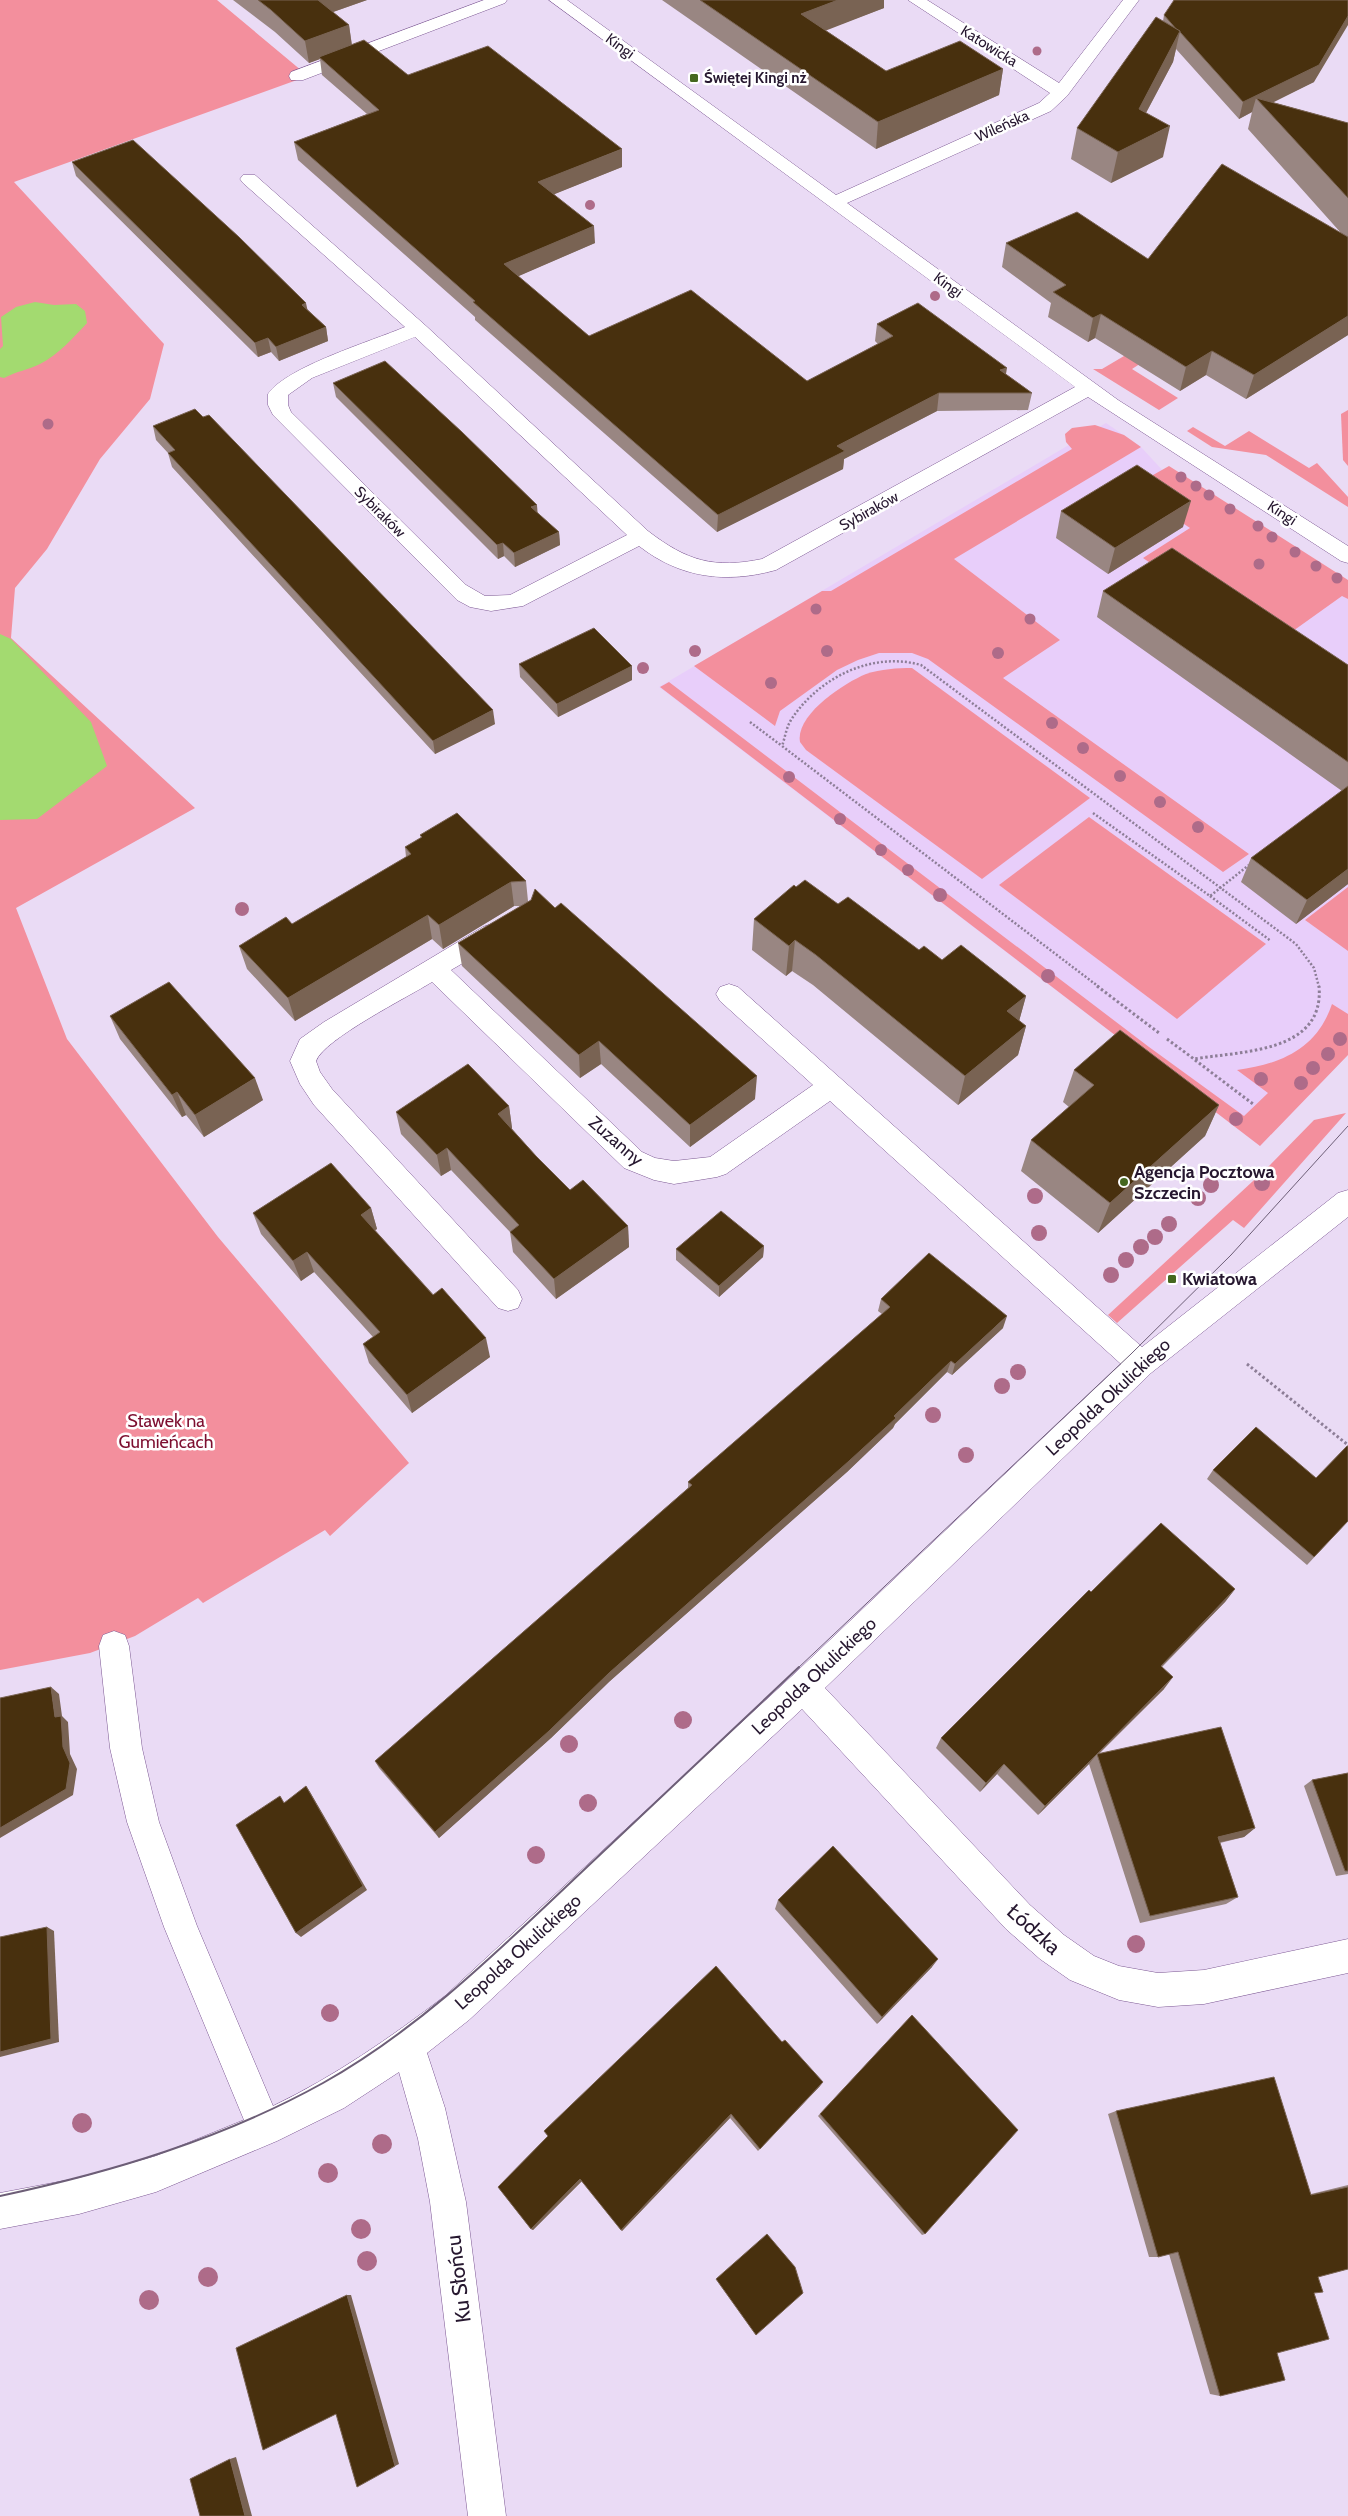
<svg xmlns="http://www.w3.org/2000/svg" width="1348" height="2516" font-family="Cabin,sans-serif">
	<style>
		.built { fill: #e8cefa }
		.green { fill: #f38f9d }
		.water { fill: #a3da70 }
		.lines { fill: none; stroke-linecap: round; stroke-linejoin: round }
		.minor-casing { stroke: #7c5893; stroke-width: 1 }
		.path-far1 { stroke: #8d7e97; stroke-width: 2.5; stroke-dasharray: 2 2; stroke-linecap: butt }
		.path { stroke: #8d7e97; stroke-width: 3; stroke-dasharray: 2.5 2.5; stroke-linecap: butt }
		.minor { fill: #fff; fill-rule: evenodd }
		.tram-far1 { stroke: #6d5e77; stroke-width: 1 }
		.tram { stroke: #6d5e77; stroke-width: 2 }
		.tree { fill: #ae6b89 }
		.wall { fill: #998682 }
		.shaded-wall { fill: #796353 }
		.building { fill: #48300e; stroke: #796353 }
		.poi-dot { fill: #45671f; stroke: #fff; stroke-width: 2 }
		.labels { text-anchor: middle; dominant-baseline: central; stroke-width: 5; stroke-linejoin: round; paint-order: stroke }
		.far-street-label { font-size: 15px; fill: #26172f; stroke: #fff }
		.far-poi-label { font-size: 15px; font-weight: bold; fill: #26172f; stroke: #fff; text-anchor: start }
		.street-label { font-size: 18px; fill: #26172f; stroke: #fff }
		.poi-label { font-size: 18px; font-weight: bold; fill: #26172f; stroke: #fff; text-anchor: start }
		.park-label { font-size: 18px; fill: #7d0f30; stroke: #fff }
		.near-street-label { font-size: 21px; fill: #26172f; stroke: #fff }
	</style>
	<rect width="100%" height="100%" fill="#eadbf5"/>
	<!-- built -->
	<polygon class="built" points="1106,423 1141,447 1165,473 1348,595 1348,1054 1260,1146 659,687"/>
	<!-- green -->
	<g class="green">
		<polygon points="0,0 217,0 308,76 14,182 164,344 150,399 100,459 47,549 15,588 11,638 195,808 16,908 67,1039 218,1237 409,1463 330,1536 325,1530 203,1603 198,1598 135,1636 90,1653 0,1670"/>
		<polygon points="1236,290 1155,354 1132,369 1178,398 1159,410 1093,369 1102,369"/>
		<polygon points="1348,410 1348,466 1343,460 1341,414"/>
		<polygon points="1095,425 1124,435 1141,447 954,559 1060,640 1003,678 1249,854 1223,872 928,659 912,653 879,653 858,660 837,670 780,711 775,726 694,666 822,591 831,591 1072,449 1066,442 1065,434 1072,428"/>
		<polygon points="1193,427 1225,446 1249,431 1309,468 1317,463 1348,497 1348,507 1266,455 1212,447 1187,431"/>
		<polygon points="1169,466 1348,580 1348,599 1342,596 1272,646 1143,558 1190,528 1130,488"/>
		<path d="M912 668 1090 798 982 879 806 750 800 742C795 715 844 683 866 674 881 669 897 668 912 668Z"/>
		<path d="M669 682 1149 1047 1244 1116 1268 1093 1237 1070C1281 1064 1317 1049 1332 1004L1348 1014V1055L1260 1146 660 687Z"/>
		<polygon points="1089,817 1266,944 1177,1019 999,885"/>
		<polygon points="1348,887 1348,951 1305,920"/>
		<polygon points="1346,1113 1244,1228 1233,1220 1117,1323 1108,1315 1266,1169 1314,1120"/>
	</g>
	<!-- water -->
	<g class="water">
		<path d="M35 302 54 305 76 304 85 311 87 323C74 337 58 355 40 364 28 370 17 371 4 378L0 377V349L3 346 1 317 16 307Z"/>
		<polygon points="0,634 11,639 91,722 107,766 37,819 0,820"/>
	</g>
	<g class="lines">
		<defs>
			<g id="minor">
				<polygon points="484,0 507,0 505,3 303,80 291,80 289,76 291,72"/>
				<path d="M549 0H567L836 195 1039 103 1050 93 908 0H927L1059 83 1123 0H1139L1067 96 1051 111 847 203 1118 400 1348 546V563L1341 561 1088 397 776 570C726 584 680 578 639 546L523 606 491 611 470 607 457 600 273 415 268 405V394C286 367 372 341 405 327L243 183 240 179 243 175H255L425 325 648 531C687 561 714 569 762 559L1075 387ZM415 337 627 535 510 595 485 596 466 585 291 412 288 405V395L312 378Z"/>
				<path d="M492 924 501 927 504 934 501 941 451 970 642 1152 655 1158 674 1161 710 1157 813 1085 720 1001 716 994 720 987 729 984 738 987 1142 1347 1338 1193 1348 1190V1217L1151 1373 825 1688 1030 1905 1064 1935 1094 1956 1119 1966 1158 1973 1204 1970 1348 1939V1973L1204 2004 1158 2007 1119 2000 1070 1980 1040 1959 1006 1929 802 1709 469 2020 427 2053 445 2108 466 2202 506 2516H468L430 2202 418 2139 399 2072 344 2108 277 2141 156 2192 79 2214 0 2229V2193L79 2178 156 2156 244 2120 164 1927 127 1822 110 1748 99 1646 103 1635 114 1631 125 1635 129 1646 142 1748 159 1822 197 1926 273 2106C335 2076 390 2038 445 1996L792 1676 1121 1364 830 1101 726 1174 717 1177 674 1184 654 1180 624 1168 432 982C408 997 324 1039 316 1061L320 1072 332 1089 518 1290 522 1299 518 1308 508 1311 498 1308 314 1105 300 1084 290 1061 300 1039 324 1022 483 927Z"/>
			</g>
		</defs>
		<!-- minor casing -->
		<use href="#minor" class="minor-casing"/>
		<!-- path-far1 -->
		<g class="path-far1">
			<polyline points="750,722 782,746"/>
			<polyline points="1093,813 1210,896 1249,865"/>
			<polyline points="1210,896 1271,941"/>
			<path d="M1099 987 782 746C785 738 786 728 791 720 818 678 872 651 921 665L1296 944 1314 968 1319 987"/>
		</g>
		<!-- path -->
		<g class="path">
			<polyline points="1097,986 1159,1033"/>
			<path d="M1167 1039 1194 1059C1239 1051 1325 1054 1319 986"/>
			<polyline points="1195,1060 1253,1104"/>
			<polyline points="1247,1364 1348,1445"/>
		</g>
		<!-- minor -->
		<use href="#minor" class="minor"/>
		<!-- tram-far1 -->
		<polyline class="tram-far1" points="797,1669 1131,1354 1231,1255 1348,1126"/>
		<!-- tram -->
		<path class="tram" d="M0 2196C112 2172 222 2139 323 2083 416 2031 494 1955 570 1883 646 1811 723 1739 799 1667"/>
	</g>
	<!-- trees -->
	<g class="tree">
		<circle cx="1037" cy="51" r="4.5"/>
		<circle cx="590" cy="205" r="5"/>
		<circle cx="935" cy="296" r="5"/>
		<circle cx="48" cy="424" r="5.5"/>
		<circle cx="1181" cy="477" r="5.5"/>
		<circle cx="1196" cy="486" r="5.5"/>
		<circle cx="1209" cy="495" r="5.5"/>
		<circle cx="1230" cy="509" r="5.5"/>
		<circle cx="1258" cy="526" r="5.5"/>
		<circle cx="1272" cy="537" r="5.5"/>
		<circle cx="1295" cy="552" r="5.5"/>
		<circle cx="1259" cy="564" r="5.5"/>
		<circle cx="1316" cy="566" r="5.5"/>
		<circle cx="1337" cy="578" r="5.5"/>
		<circle cx="816" cy="609" r="5.5"/>
		<circle cx="1030" cy="619" r="5.5"/>
		<circle cx="695" cy="651" r="6"/>
		<circle cx="827" cy="651" r="6"/>
		<circle cx="998" cy="653" r="6"/>
		<circle cx="643" cy="668" r="6"/>
		<circle cx="771" cy="683" r="6"/>
		<circle cx="1052" cy="723" r="6"/>
		<circle cx="1083" cy="748" r="6"/>
		<circle cx="1120" cy="776" r="6"/>
		<circle cx="789" cy="777" r="6"/>
		<circle cx="1160" cy="802" r="6"/>
		<circle cx="840" cy="819" r="6"/>
		<circle cx="1198" cy="827" r="6"/>
		<circle cx="881" cy="850" r="6"/>
		<circle cx="908" cy="870" r="6"/>
		<circle cx="940" cy="895" r="7"/>
		<circle cx="242" cy="909" r="7"/>
		<circle cx="1048" cy="976" r="7"/>
		<circle cx="1340" cy="1039" r="7"/>
		<circle cx="1328" cy="1054" r="7"/>
		<circle cx="1313" cy="1068" r="7"/>
		<circle cx="1261" cy="1079" r="7"/>
		<circle cx="1301" cy="1083" r="7"/>
		<circle cx="1236" cy="1119" r="7"/>
		<circle cx="1262" cy="1183" r="8"/>
		<circle cx="1211" cy="1185" r="8"/>
		<circle cx="1035" cy="1196" r="8"/>
		<circle cx="1198" cy="1198" r="8"/>
		<circle cx="1169" cy="1224" r="8"/>
		<circle cx="1039" cy="1233" r="8"/>
		<circle cx="1155" cy="1237" r="8"/>
		<circle cx="1141" cy="1247" r="8"/>
		<circle cx="1126" cy="1260" r="8"/>
		<circle cx="1111" cy="1275" r="8"/>
		<circle cx="1018" cy="1372" r="8"/>
		<circle cx="1002" cy="1386" r="8"/>
		<circle cx="933" cy="1415" r="8"/>
		<circle cx="966" cy="1455" r="8"/>
		<circle cx="683" cy="1720" r="9"/>
		<circle cx="569" cy="1744" r="9"/>
		<circle cx="588" cy="1803" r="9"/>
		<circle cx="536" cy="1855" r="9"/>
		<circle cx="1136" cy="1944" r="9"/>
		<circle cx="330" cy="2013" r="9"/>
		<circle cx="82" cy="2123" r="10"/>
		<circle cx="382" cy="2144" r="10"/>
		<circle cx="328" cy="2173" r="10"/>
		<circle cx="361" cy="2229" r="10"/>
		<circle cx="367" cy="2261" r="10"/>
		<circle cx="208" cy="2277" r="10"/>
		<circle cx="149" cy="2300" r="10"/>
	</g>
	<!-- wall -->
	<g class="wall">
		<polygon points="233,0 367,0 333,12 349,25 352,45 408,75 622,167 554,194 595,243 518,276 589,336 807,381 878,344 875,341 877,324 1006,374 1032,393 1028,410 937,411 844,459 843,469 717,532 475,320 475,317 298,160 294,142 367,114 322,75 320,59 309,63 275,32"/>
		<polygon points="662,0 884,0 884,8 825,30 886,71 1003,69 999,95 876,149"/>
		<polygon points="1164,15 1314,82 1272,102 1348,123 1348,335 1246,399 1206,375 1180,391 1095,338 1088,342 1048,317 1051,303 1002,267 1006,243 1148,259 1341,233 1248,129 1252,112 1239,119 1176,49 1173,62 1146,113 1163,157 1111,183 1071,159 1077,128 1163,21"/>
		<polygon points="72,162 308,310 326,327 328,341 279,361 271,352 258,357 76,176"/>
		<polygon points="333,383 538,513 559,532 560,545 515,567 504,556 498,559 336,397"/>
		<polygon points="153,426 495,724 435,754 172,467 168,453 156,440"/>
		<polygon points="1061,511 1183,527 1108,574 1056,538"/>
		<polygon points="1103,591 1348,665 1348,884 1296,924 1241,882 1251,858 1342,791 1097,617"/>
		<polygon points="519,664 632,666 632,680 558,717 520,677"/>
		<polygon points="420,835 526,881 528,901 755,1099 690,1147 601,1064 580,1078 462,966 458,943 521,906 514,906 443,949 432,939 295,1021 247,969 239,946 292,924 406,857 405,847 421,838"/>
		<polygon points="796,887 838,904 919,950 1026,996 1019,1021 1026,1026 1018,1055 958,1105 813,985 792,971 786,976 752,950 754,919"/>
		<polygon points="110,1016 263,1100 204,1137 186,1115 182,1117 120,1039"/>
		<polygon points="1074,1070 1219,1105 1205,1136 1098,1233 1021,1171 1031,1140 1069,1107 1063,1102"/>
		<polygon points="509,1106 512,1128 512,1129 536,1156 570,1190 628,1226 629,1247 556,1299 513,1252 510,1232 451,1170 441,1176 401,1134 396,1112"/>
		<polygon points="371,1208 377,1229 375,1230 490,1357 412,1413 369,1363 363,1344 373,1337 314,1272 301,1281 261,1234 253,1213"/>
		<polygon points="764,1246 763,1257 719,1297 676,1260 676,1249"/>
		<polygon points="881,1299 1003,1328 952,1375 947,1372 895,1424 893,1428 847,1472 610,1681 551,1738 439,1838 379,1768 375,1761 688,1488 688,1482 882,1314 878,1311"/>
		<polygon points="1213,1470 1316,1478 1348,1521 1307,1565 1207,1479"/>
		<polygon points="1235,1589 1225,1602 1162,1667 1164,1689 1100,1753 1255,1828 1244,1837 1220,1843 1238,1897 1226,1904 1140,1923 1089,1764 1038,1815 997,1774 980,1792 936,1748 941,1738 1091,1592"/>
		<polygon points="1348,1773 1348,1874 1336,1876 1304,1786 1312,1780"/>
		<polygon points="778,1900 932,1967 877,2024 775,1909"/>
		<polygon points="912,2015 925,2234 922,2235 818,2116"/>
		<polygon points="820,2086 758,2151 730,2118 622,2231 582,2181 533,2230 531,2229 498,2187"/>
		<polygon points="1116,2111 1311,2194 1348,2185 1348,2269 1318,2277 1314,2293 1277,2353 1220,2396 1210,2394 1169,2254 1158,2257 1149,2257 1108,2114"/>
	</g>
	<!-- shaded-wall -->
	<g class="shaded-wall">
		<polygon points="313,0 367,0 316,18"/>
		<polygon points="838,0 884,0 884,8 799,41 801,14"/>
		<polygon points="1348,16 1348,25 1314,82 1264,107 1256,98 1252,112 1239,119 1243,102"/>
		<polygon points="349,25 352,47 319,57 320,59 309,63 305,41"/>
		<polygon points="1180,31 1173,62 1132,139 1139,109"/>
		<polygon points="1003,69 999,95 876,149 878,122"/>
		<polygon points="1170,126 1163,157 1111,183 1118,152"/>
		<polygon points="622,149 622,167 540,200 538,182"/>
		<polygon points="594,226 595,243 505,282 504,264"/>
		<polygon points="306,303 309,317 302,305"/>
		<polygon points="1101,314 1095,338 1088,342 1093,318"/>
		<polygon points="1348,316 1348,335 1246,399 1254,375"/>
		<polygon points="326,327 328,341 279,361 276,347"/>
		<polygon points="268,338 271,352 258,357 255,343"/>
		<polygon points="1212,351 1206,375 1180,391 1186,367"/>
		<polygon points="1007,368 1004,385 1000,370"/>
		<polygon points="939,393 937,411 844,459 843,469 717,532 718,515 837,446"/>
		<polygon points="1191,501 1183,527 1108,574 1115,548"/>
		<polygon points="537,505 538,518 531,507"/>
		<polygon points="559,532 560,545 515,567 514,553"/>
		<polygon points="503,543 504,556 498,559 497,545"/>
		<polygon points="632,666 632,680 558,717 557,704"/>
		<polygon points="493,710 495,724 435,754 433,741"/>
		<polygon points="1348,869 1348,884 1296,924 1307,900"/>
		<polygon points="511,882 514,906 443,949 439,925"/>
		<polygon points="428,915 432,939 295,1021 288,998"/>
		<polygon points="795,940 792,971 786,976 789,946"/>
		<polygon points="1026,996 1018,1025 1007,1011"/>
		<polygon points="1026,1026 1018,1055 958,1105 965,1076"/>
		<polygon points="599,1041 601,1064 580,1078 579,1055"/>
		<polygon points="757,1076 755,1099 690,1147 690,1125"/>
		<polygon points="255,1078 263,1100 204,1137 195,1115"/>
		<polygon points="177,1092 186,1115 182,1117 172,1095"/>
		<polygon points="1219,1105 1205,1136 1098,1233 1110,1203"/>
		<polygon points="509,1106 512,1128 502,1136 498,1114"/>
		<polygon points="447,1148 451,1170 441,1176 437,1155"/>
		<polygon points="371,1208 377,1229 367,1235 361,1215"/>
		<polygon points="628,1226 629,1247 556,1299 554,1279"/>
		<polygon points="764,1246 763,1257 719,1297 719,1286"/>
		<polygon points="307,1252 314,1272 301,1281 293,1261"/>
		<polygon points="1007,1316 1003,1328 952,1375 955,1364"/>
		<polygon points="486,1338 490,1357 412,1413 407,1395"/>
		<polygon points="951,1361 947,1372 895,1424 893,1428 847,1472 610,1681 551,1738 439,1838 435,1832 609,1673 894,1416"/>
		<polygon points="1235,1589 1225,1602 1151,1677 1161,1666"/>
		<polygon points="1173,1677 1164,1689 1097,1755 1097,1754"/>
		<polygon points="51,1687 59,1694 62,1716 68,1722 70,1754 77,1769 73,1795 0,1838 0,1828 63,1747 55,1717"/>
		<polygon points="1097,1754 1089,1764 1038,1815 1045,1806"/>
		<polygon points="1004,1764 997,1774 980,1792 986,1783"/>
		<polygon points="306,1786 310,1792 367,1890 301,1937 296,1933"/>
		<polygon points="1255,1828 1244,1837 1207,1845 1218,1837"/>
		<polygon points="47,1927 54,1931 59,2042 0,2057 0,2052"/>
		<polygon points="938,1959 932,1967 877,2024 882,2017"/>
		<polygon points="823,2082 820,2086 758,2151 760,2149"/>
		<polygon points="731,2114 730,2118 622,2231 621,2230"/>
		<polygon points="580,2179 582,2181 533,2230 531,2229"/>
		<polygon points="347,2295 351,2295 399,2464 395,2466"/>
		<polygon points="236,2457 252,2516 245,2516 230,2459"/>
	</g>
	<!-- building -->
	<g class="building">
		<polygon points="258,0 318,0 349,25 305,41 271,10"/>
		<polygon points="700,0 838,0 801,14 886,71 960,41 1003,69 878,122"/>
		<polygon points="1174,0 1348,0 1348,16 1319,65 1243,102 1180,32 1180,31 1177,30 1164,15"/>
		<polygon points="1156,17 1180,31 1139,109 1170,126 1118,152 1077,128"/>
		<polygon points="364,40 408,75 488,46 622,149 538,182 594,226 504,264 589,336 691,290 807,381 893,336 877,324 918,303 1007,368 1000,370 1032,393 939,393 837,446 845,451 718,515 473,302 475,301 294,142 379,110 319,57"/>
		<polygon points="1256,98 1348,123 1348,198"/>
		<polygon points="133,140 239,237 306,303 302,305 326,327 276,347 268,338 255,343 72,162"/>
		<polygon points="1222,164 1348,237 1348,316 1254,375 1212,351 1186,367 1101,314 1093,318 1053,292 1066,285 1006,243 1077,212 1148,259"/>
		<polygon points="385,361 462,432 537,505 531,507 559,532 514,553 503,543 497,545 333,383"/>
		<polygon points="195,409 203,417 209,415 493,710 433,741 168,453 175,450 153,426"/>
		<polygon points="1137,465 1191,501 1115,548 1061,511"/>
		<polygon points="1172,548 1348,665 1348,762 1103,591"/>
		<polygon points="594,628 632,666 557,704 519,664"/>
		<polygon points="1348,786 1348,869 1307,900 1251,858"/>
		<polygon points="457,813 526,881 511,882 439,925 428,915 288,998 239,946 286,917 292,924 411,854 405,847 422,837 420,835"/>
		<polygon points="805,880 838,904 848,897 919,950 924,946 942,960 961,945 1026,996 1007,1011 1026,1026 965,1076 816,955 795,940 789,946 754,919 794,885 796,887"/>
		<polygon points="535,889 555,908 561,903 757,1076 690,1125 599,1041 579,1055 458,943 531,900"/>
		<polygon points="169,982 255,1078 195,1115 177,1092 172,1095 110,1016"/>
		<polygon points="1120,1030 1219,1105 1110,1203 1031,1140 1094,1085 1074,1070"/>
		<polygon points="468,1064 509,1106 498,1114 536,1156 570,1190 583,1180 628,1226 554,1279 510,1232 519,1225 447,1148 437,1155 396,1112"/>
		<polygon points="331,1163 371,1208 361,1215 433,1295 442,1288 486,1338 407,1395 363,1344 380,1332 307,1252 293,1261 253,1213"/>
		<polygon points="721,1211 764,1246 719,1286 676,1249"/>
		<polygon points="929,1253 1007,1316 955,1364 951,1361 894,1416 896,1418 849,1461 609,1673 549,1731 435,1832 375,1761 692,1485 688,1482 890,1307 881,1299"/>
		<polygon points="1256,1427 1316,1478 1347,1446 1348,1446 1348,1521 1314,1557 1213,1470"/>
		<polygon points="1161,1523 1235,1589 1161,1666 1173,1677 1097,1754 1221,1727 1255,1828 1218,1837 1238,1897 1150,1916 1097,1754 1045,1806 1004,1764 986,1783 941,1738 1089,1590 1091,1592"/>
		<polygon points="51,1687 55,1717 61,1716 63,1747 70,1763 66,1789 0,1828 0,1698"/>
		<polygon points="1348,1773 1348,1871 1345,1871 1312,1780"/>
		<polygon points="306,1786 363,1886 296,1933 236,1825 280,1796 284,1803"/>
		<polygon points="833,1846 938,1959 882,2017 778,1900"/>
		<polygon points="47,1927 51,2039 0,2052 0,1937"/>
		<polygon points="716,1966 782,2042 785,2040 823,2082 760,2149 731,2114 621,2230 580,2179 531,2229 498,2187 548,2136 544,2131"/>
		<polygon points="912,2015 1018,2130 925,2234 820,2114"/>
		<polygon points="1274,2077 1311,2195 1348,2187 1348,2269 1318,2277 1323,2292 1314,2293 1329,2339 1277,2353 1285,2380 1220,2396 1178,2252 1158,2257 1116,2111"/>
		<polygon points="767,2234 795,2267 803,2293 756,2335 716,2279"/>
		<polygon points="347,2295 395,2466 357,2487 336,2414 263,2450 236,2348"/>
		<polygon points="230,2459 245,2516 200,2516 190,2479"/>
	</g>
	<!-- markers -->
	<g class="poi-dot">
		<rect x="689" y="73" width="10" height="10" rx="2.5"/>
		<circle cx="1124" cy="1182" r="5"/>
		<rect x="1167" y="1274" width="10" height="10" rx="2.5"/>
	</g>
	<g class="labels">
		<!-- far-street labels -->
		<g class="far-street-label">
			<text transform="translate(620 46) rotate(36)">Kingi</text>
			<text transform="translate(989 46) rotate(32)">Katowicka</text>
			<text transform="translate(1002 126) rotate(-24)">Wileńska</text>
			<text transform="translate(948 285) rotate(36)">Kingi</text>
			<text transform="translate(869 511) rotate(-29)">Sybiraków</text>
			<text transform="translate(380 512) rotate(45)">Sybiraków</text>
			<text transform="translate(1282 513) rotate(33)">Kingi</text>
		</g>
		<!-- far-poi labels -->
		<g class="far-poi-label">
			<text x="704" y="78">Świętej Kingi nż</text>
		</g>
		<!-- street labels -->
		<g class="street-label">
			<text transform="translate(616 1141) rotate(41)">Zuzanny</text>
			<text transform="translate(1108 1397) rotate(-43)">Leopolda Okulickiego</text>
			<text transform="translate(814 1676) rotate(-43)">Leopolda Okulickiego</text>
			<text transform="translate(518 1952) rotate(-42)">Leopolda Okulickiego</text>
		</g>
		<!-- poi labels -->
		<g class="poi-label">
			<text x="1134" y="1172">Agencja Pocztowa<tspan x="1134" dy="21">Szczecin</tspan></text>
			<text x="1182" y="1279">Kwiatowa</text>
		</g>
		<!-- park labels -->
		<g class="park-label">
			<text x="166" y="1421">Stawek na<tspan x="166" dy="21">Gumieńcach</tspan></text>
		</g>
		<!-- near-street labels -->
		<g class="near-street-label">
			<text transform="translate(1034 1929) rotate(42)">Łódzka</text>
			<text transform="translate(458 2279) rotate(-97)">Ku Słońcu</text>
		</g>
	</g>
</svg>
